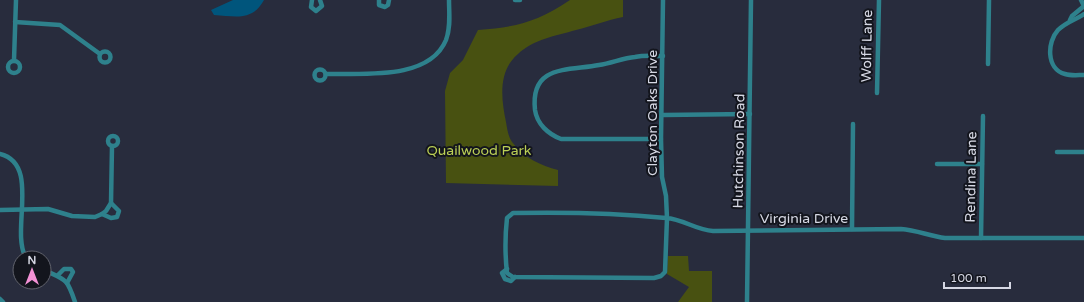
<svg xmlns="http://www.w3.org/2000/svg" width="1084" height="302" font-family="'Varela Round',sans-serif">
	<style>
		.green { fill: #485111 }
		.water { fill: #00557c }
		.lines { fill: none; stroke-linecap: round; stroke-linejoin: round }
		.minor { stroke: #2e818c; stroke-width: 4.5 }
		.labels { text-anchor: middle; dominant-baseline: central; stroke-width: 4; stroke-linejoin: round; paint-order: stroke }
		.street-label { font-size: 14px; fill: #d6d8e4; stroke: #13151d }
		.park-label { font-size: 14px; fill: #bcd056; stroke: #13151d }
	</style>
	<rect width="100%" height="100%" fill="#282c3d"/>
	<!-- green -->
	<g class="green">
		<path d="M570 0H623V17C607 20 592 26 576 30 555 36 534 39 518 54 498 71 501 98 506 122 507 128 508 136 512 142 523 157 541 166 558 170V186L446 183 445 91 450 73 463 60 478 30C517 27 537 22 570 0Z"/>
		<polygon points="668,256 688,256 689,271 712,271 712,302 678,302 689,287 667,274"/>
	</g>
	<!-- water -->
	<path class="water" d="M233 0H264C252 22 235 16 214 15L211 10Z"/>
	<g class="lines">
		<!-- minor -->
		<g class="minor">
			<polyline points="312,0 311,7 316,11 322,6 320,0"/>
			<polyline points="379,0 379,5 385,7 388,5 389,0"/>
			<polyline points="515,0 520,0"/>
			<path d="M663 0 661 139 662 177 666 196 667 218 665 272 661 276 654 278 513 277 507 273C505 255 505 236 507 218L513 213C564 212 616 213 666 218 683 219 696 230 713 231L901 229C916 230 930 236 945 238H1084"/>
			<polyline points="1081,0 1084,6"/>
			<path d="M1084 14C1075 20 1066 22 1058 30 1047 42 1046 69 1065 74 1071 76 1078 75 1084 75"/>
			<polyline points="1070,20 1072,16 1084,6"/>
			<polyline points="15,22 60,25 100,54"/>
			<circle cx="105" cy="57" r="5.5"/>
			<polyline points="14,60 16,0"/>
			<circle cx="14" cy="67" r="6"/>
			<polyline points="988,64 989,0"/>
			<circle cx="320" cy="75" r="5.5"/>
			<path d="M326 74C362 73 429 81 446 40 451 27 449 13 449 0"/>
			<polyline points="877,93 879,0"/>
			<polyline points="663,115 750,114"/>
			<circle cx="113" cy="141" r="5"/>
			<path d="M661 139H561C548 134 537 124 535 110 530 64 569 71 599 65 612 63 623 58 635 57 644 55 654 56 663 56"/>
			<polyline points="1057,152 1084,152"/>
			<path d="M0 154C41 164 10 231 26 258"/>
			<polyline points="937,164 982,164"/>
			<polyline points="0,210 48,209 72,216 95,217 102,214 106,211 111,203 112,146"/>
			<polyline points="102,214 111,218 117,217 119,211 111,203"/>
			<polyline points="852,229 853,124"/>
			<polyline points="981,238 983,116"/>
			<polyline points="507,269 502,273 505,279 511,281 515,277"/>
			<path d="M44 270C66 280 67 278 75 302"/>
			<polyline points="58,275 64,269 71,269 73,272 67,283"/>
			<polyline points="0,299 3,302"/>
			<polyline points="747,302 751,0"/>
		</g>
	</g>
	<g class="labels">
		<!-- street labels -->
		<g class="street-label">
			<text transform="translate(867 46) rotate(-89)">Wolff Lane</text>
			<text transform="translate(652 113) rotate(-90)">Clayton Oaks Drive</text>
			<text transform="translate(739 151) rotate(-89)">Hutchinson Road</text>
			<text transform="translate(971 177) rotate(-89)">Rendina Lane</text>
			<text x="804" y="218">Virginia Drive</text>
		</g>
		<!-- park labels -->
		<g class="park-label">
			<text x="479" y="150">Quailwood Park</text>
		</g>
	</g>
	<!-- north arrow -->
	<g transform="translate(32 270)"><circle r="19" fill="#13151d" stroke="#61636d"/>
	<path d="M0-3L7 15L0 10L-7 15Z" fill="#f391d5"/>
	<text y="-6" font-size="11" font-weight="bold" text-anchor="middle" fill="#d6d8e4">N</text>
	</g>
	<!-- scale -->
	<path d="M944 282v6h66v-6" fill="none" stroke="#d6d8e4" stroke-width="2"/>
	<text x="950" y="282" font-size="12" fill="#d6d8e4" stroke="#13151d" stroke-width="3" paint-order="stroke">100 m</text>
</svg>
